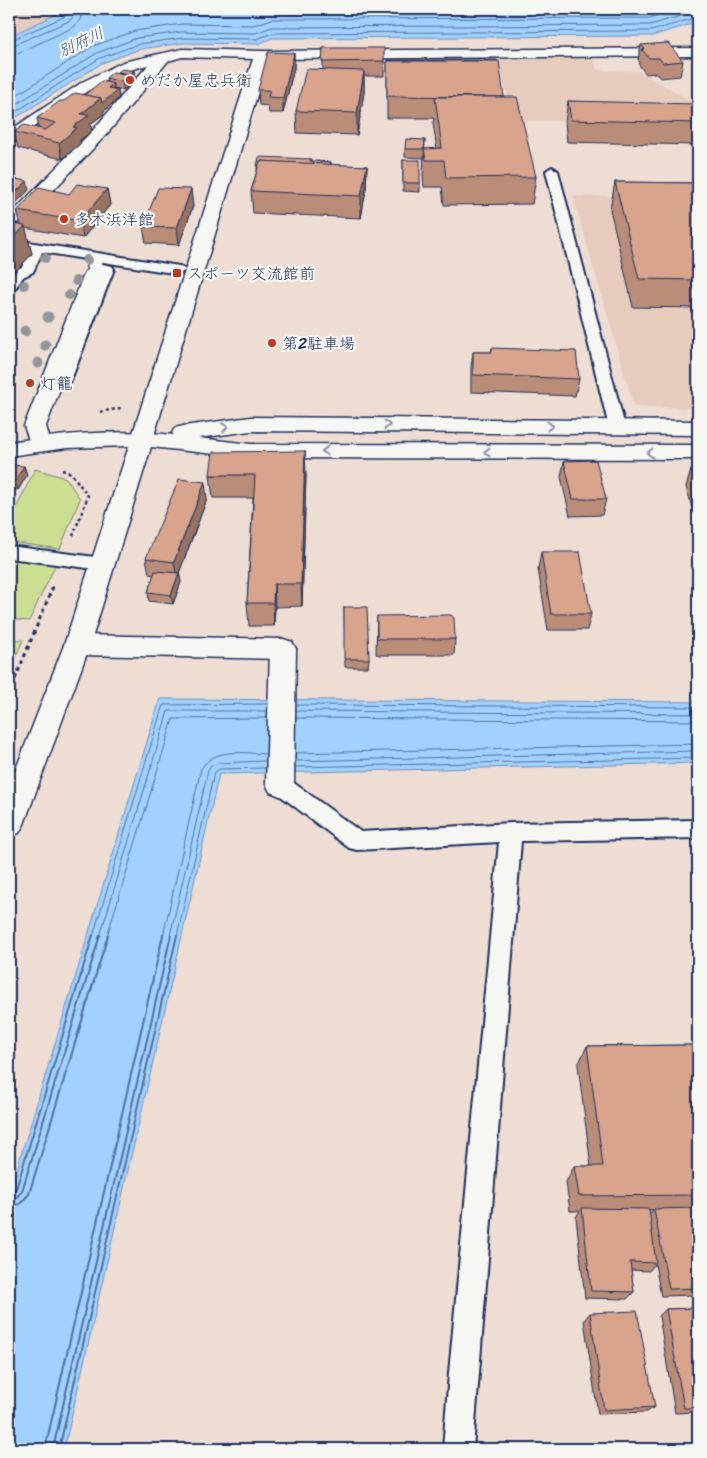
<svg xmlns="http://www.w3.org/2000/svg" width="707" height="1458" font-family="Sriracha,'Klee One',sans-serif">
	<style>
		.built { fill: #e7ccbe }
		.green { fill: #cbde92; stroke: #738678 }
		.water { fill: #a1d1fd; stroke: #6b90bd }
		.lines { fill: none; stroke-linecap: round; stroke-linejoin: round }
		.shore-far1 { stroke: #51709e; stroke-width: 1 }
		.shore { stroke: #51709e; stroke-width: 2 }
		.lane-casing { stroke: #1b2f5e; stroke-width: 4 }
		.street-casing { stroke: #1b2f5e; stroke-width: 3 }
		.secondary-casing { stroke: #1b2f5e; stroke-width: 3 }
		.path-far1 { stroke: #1b2f5e; stroke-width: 2.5; stroke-dasharray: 3 3; stroke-linecap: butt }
		.path { stroke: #1b2f5e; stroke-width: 3; stroke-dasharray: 4 4; stroke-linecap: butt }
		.lane { fill: #f6f6f2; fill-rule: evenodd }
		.street { fill: #f6f6f2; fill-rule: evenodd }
		.secondary { fill: #f6f6f2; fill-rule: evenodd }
		.tree { fill: #92969a }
		.wall { fill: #ba8d78; stroke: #1b2f5e; fill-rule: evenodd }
		.shaded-wall { fill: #977362; stroke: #1b2f5e }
		.building { fill: #d8a48c; stroke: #1b2f5e }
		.oneway { stroke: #8892a8 }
		.poi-dot { fill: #c8321e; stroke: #f6f6f2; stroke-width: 2 }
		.labels { text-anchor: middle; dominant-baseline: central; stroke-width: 4.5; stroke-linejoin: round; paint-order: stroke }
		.far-water-label { font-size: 16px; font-style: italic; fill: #3c5886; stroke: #f6f6f2 }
		.far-poi-label { font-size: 16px; fill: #1b2f5e; stroke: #f6f6f2; text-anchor: start }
	</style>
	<rect width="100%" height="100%" fill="#edddd3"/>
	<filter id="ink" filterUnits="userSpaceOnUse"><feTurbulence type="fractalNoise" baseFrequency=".02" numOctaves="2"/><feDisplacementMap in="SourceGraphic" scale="10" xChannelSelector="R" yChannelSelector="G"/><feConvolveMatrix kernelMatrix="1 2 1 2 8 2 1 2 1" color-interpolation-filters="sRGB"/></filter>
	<g filter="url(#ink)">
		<!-- built -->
		<g class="built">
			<polygon points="9,9 68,9 9,36"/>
			<polygon points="593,56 597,70 639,71 689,100 694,112 680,121 514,121 498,59"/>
			<polygon points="573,196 698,197 698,408 634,407"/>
		</g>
		<!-- green -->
		<g class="green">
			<polygon points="35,469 66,478 80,499 60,549 9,542 9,523"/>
			<polygon points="9,556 57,562 29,621 9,619"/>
			<polygon points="9,639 23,640 9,672"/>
		</g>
		<!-- water -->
		<g class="water">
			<polygon points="68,9 698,9 698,22 652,36 272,38 258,44 183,43 140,49 102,63 9,122 9,36"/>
			<polygon points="160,699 698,702 698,763 219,774 64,1449 9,1449 9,1195"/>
		</g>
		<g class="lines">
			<!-- shore-far1 -->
			<g class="shore-far1">
				<polyline points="9,41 66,16 69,9"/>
				<polyline points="9,47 69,21 74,16 75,9"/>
				<polyline points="9,54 18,53 74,27 80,20 83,9"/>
				<polyline points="9,100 93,46 135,31 182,24 254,25 272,19 649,18 677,9"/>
				<polyline points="9,109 97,53 137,38 182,32 256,33 272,27 650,25 698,11"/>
				<polyline points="9,116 100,58 139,44 183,38 257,39 272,33 651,31 698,17"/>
				<polyline points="296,705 698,707"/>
				<polyline points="296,711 698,714"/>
				<polyline points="296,718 698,721"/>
				<polyline points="296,753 698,744"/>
				<polyline points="296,761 698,751"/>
				<polyline points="296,767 698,758"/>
				<polyline points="93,936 163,705 267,704"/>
				<polyline points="100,936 168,711 267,711"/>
				<polyline points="107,936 173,719 267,718"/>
				<path d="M163 936 201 769C214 747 244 753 266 754"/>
				<polyline points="170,936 208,771 211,766 218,763 265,761"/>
				<polyline points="177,936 214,773 219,769 265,768"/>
			</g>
			<!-- shore -->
			<g class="shore">
				<polyline points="9,1193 16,1189 93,935"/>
				<polyline points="9,1199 16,1198 22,1191 100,935"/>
				<polyline points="9,1207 20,1204 29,1194 108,935"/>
				<polyline points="45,1449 163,935"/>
				<polyline points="53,1449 171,935"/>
				<polyline points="59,1449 177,935"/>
			</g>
			<defs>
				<g id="lane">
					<polygon points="552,167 558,171 625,427 623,431 611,431 609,427 546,171"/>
					<polygon points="9,239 179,266 186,270 179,274 103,262 102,264 112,266 114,269 71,380 68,383 58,383 55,380 99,272 89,270 87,267 91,260 42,252 33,272 23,277 14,290 9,291 9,277 13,271 22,267 30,250 9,247"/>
					<polygon points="9,546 103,558 109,560 112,564 109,568 103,570 9,558"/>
					<polygon points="280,775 287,778 361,832 511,823 698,820 698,838 521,841 473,1449 443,1449 449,1373 499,842 357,850 349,848 273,790 270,784 273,778"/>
				</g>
				<g id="street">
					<path d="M698 48V56L268 59 153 439 150 444 142 446 134 444 131 439 253 59 182 57 168 61 106 135 24 221 9 224V214L12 213 94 129 148 65C99 76 56 113 15 141L9 143V131L84 81 123 62 182 49 262 51Z"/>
					<polygon points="94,268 101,270 104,274 46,426 51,444 48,449 40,451 32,449 24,426 84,274 87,270"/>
					<polygon points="77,635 283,639 292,642 296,649 292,656 283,659 77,655 68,652 64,645 68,638"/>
				</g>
				<g id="secondary">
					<path d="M251 417 698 421V435L251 431 198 438 251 444 698 445V459L251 458 151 447 90 645 24 824 19 833 9 836V787L64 645 129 446 67 448 9 456V442C65 434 117 429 174 435L172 433 175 428 183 426Z"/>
					<polygon points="283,639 292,642 296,649 294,784 290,792 280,796 270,792 266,784 270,649 274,642"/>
				</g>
			</defs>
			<!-- lane casing -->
			<use href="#lane" class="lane-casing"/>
			<!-- street casing -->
			<use href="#street" class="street-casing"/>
			<!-- secondary casing -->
			<use href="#secondary" class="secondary-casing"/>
			<!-- path-far1 -->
			<g class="path-far1">
				<polyline points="100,412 121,408"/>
				<polyline points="62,470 71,473 88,496 73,536"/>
			</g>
			<!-- path -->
			<polyline class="path" points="9,694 54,584"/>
			<!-- lane -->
			<use href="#lane" class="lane"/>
			<!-- street -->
			<use href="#street" class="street"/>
			<!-- secondary -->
			<use href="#secondary" class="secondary"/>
		</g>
		<!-- trees -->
		<g class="tree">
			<circle cx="45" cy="258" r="5"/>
			<circle cx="87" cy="260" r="5"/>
			<circle cx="76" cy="281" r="5"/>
			<circle cx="24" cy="285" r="5"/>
			<circle cx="69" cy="295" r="5"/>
			<circle cx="48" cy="317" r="5.5"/>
			<circle cx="25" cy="331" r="5.5"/>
			<circle cx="45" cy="345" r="5.5"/>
			<circle cx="38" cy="363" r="5.5"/>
		</g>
		<!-- wall -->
		<g class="wall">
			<polygon points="641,45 683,61 680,76 660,78 656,73 646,74 639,65 640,62 638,60"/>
			<polygon points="323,48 384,61 384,76 364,76 364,92 357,135 297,133 296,111 323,70"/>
			<polygon points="294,53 294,68 283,113 269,113 268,106 259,105 258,90"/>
			<polygon points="387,60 504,97 536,177 532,204 444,205 442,187 424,187 423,175 424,149 437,149 433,123 434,118 387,118"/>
			<polygon points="134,71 135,79 124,90 114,88 114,89 118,90 119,98 103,112 104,114 90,124 92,131 80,140 80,144 62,159 18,148 14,132 39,129 37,118 84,95 107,82 106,78 118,73 118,72"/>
			<polygon points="568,101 698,109 698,141 697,145 567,142 565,122"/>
			<polygon points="425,140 424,158 405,157 405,149"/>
			<polygon points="311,159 311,161 331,162 331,165 367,166 366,189 361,218 253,213 251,191 257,171 257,166"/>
			<polygon points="403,160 420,183 420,192 403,191"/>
			<polygon points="615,182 698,183 698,308 633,307 610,209"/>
			<polygon points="107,189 110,205 83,238 25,228 32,254 9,278 9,223 21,225 17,211 69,194"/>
			<polygon points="193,206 179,245 146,243 143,227"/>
			<polygon points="492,348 579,379 575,396 471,392 471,368 473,352 491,352"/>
			<polygon points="564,461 606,499 602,515 570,516 561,477"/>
			<polygon points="24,466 27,475 18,490 11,489 12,493 9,500 9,470"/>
			<polygon points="691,470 698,470 698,508 692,508 686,487"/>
			<polygon points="306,474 302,606 275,607 274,626 249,626 247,603 253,498 213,498 210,475"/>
			<polygon points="207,499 179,573 181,582 173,604 149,601 148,592 154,575 149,574 146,558"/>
			<polygon points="541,552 591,614 587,630 548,630 538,569"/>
			<polygon points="344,607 369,659 368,667 345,667"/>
			<polygon points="377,616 455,639 454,655 380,655 376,654"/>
			<path d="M698 1045V1295L661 1296 655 1264 649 1271 631 1270 634 1292 627 1299 585 1298 576 1217 580 1211H570L566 1182 574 1166H591L578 1065 587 1046ZM649 1210H653L649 1215Z"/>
			<polygon points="698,1308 698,1412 675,1413 659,1316 666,1309"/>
			<polygon points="590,1313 655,1407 647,1412 598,1414 584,1320"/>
		</g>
		<!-- shaded-wall -->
		<g class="shaded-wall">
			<polygon points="294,53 294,68 283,113 283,98"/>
			<polygon points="134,71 135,79 131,82 130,74"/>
			<polygon points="364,71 364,92 357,135 357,113"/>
			<polygon points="130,75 131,83 124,90 122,82"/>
			<polygon points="113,84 114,92 108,88"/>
			<polygon points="118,90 119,98 103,112 104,114 90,124 92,131 80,140 80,144 62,159 59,143 81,114 101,98"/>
			<polygon points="367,166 366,189 361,218 361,196"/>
			<polygon points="27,181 29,190 9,210 9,199"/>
			<polygon points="107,189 110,205 83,238 80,221"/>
			<polygon points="191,189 193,206 179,245 177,228"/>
			<polygon points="25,226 32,254 9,278 9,243"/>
			<polygon points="305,451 306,474 302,606 301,584"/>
			<polygon points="24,466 27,475 18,490 15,481"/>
			<polygon points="9,482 12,493 9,500"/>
			<polygon points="205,482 207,499 177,578 174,562"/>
			<polygon points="179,573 181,582 173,604 171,595"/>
			<polygon points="274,584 275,607 274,626 273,603"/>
		</g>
		<!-- building -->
		<g class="building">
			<polygon points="668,43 683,61 663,63 659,58 649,58 642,50 645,49 641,45"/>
			<polygon points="323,48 384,48 384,61 322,62"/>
			<polygon points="268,52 294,53 283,98 268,97 270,90 258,90"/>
			<polygon points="387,60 497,60 497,61 387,61 387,63"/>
			<polygon points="387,61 499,61 504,97 387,96"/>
			<polygon points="122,69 134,71 130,74 118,72"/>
			<polygon points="306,69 364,71 357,113 296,111"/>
			<polygon points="113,72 130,75 122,82 106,78"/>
			<polygon points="102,81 113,84 108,88 118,90 102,103 101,98 84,95"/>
			<polygon points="75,93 101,98 81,114 89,115 73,127 77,128 59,143 14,132 24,125 45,130 56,123 37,118 60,101 64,101"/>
			<polygon points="435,97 517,97 536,177 446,178 444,160 426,160 424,149 442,148"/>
			<polygon points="568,101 697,104 698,109 698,123 571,120"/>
			<polygon points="406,139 425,140 424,149 405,149"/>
			<polygon points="259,157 311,159 310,161 331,162 330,165 260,161 259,166 257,166"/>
			<rect x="403" y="160" width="17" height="23"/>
			<polygon points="260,161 367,166 361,196 251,191"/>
			<polygon points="9,178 27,181 9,199"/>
			<polygon points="615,182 698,183 698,280 639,279"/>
			<polygon points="77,184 107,189 80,221 17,211 39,187 69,194"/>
			<polygon points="158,188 191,189 177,228 143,227"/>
			<polygon points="9,223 25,226 9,243"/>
			<polygon points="492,348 576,351 579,379 473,375 473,352 492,352"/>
			<polygon points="305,451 301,584 274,584 273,603 247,603 255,475 210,475 213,452"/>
			<polygon points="596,460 606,499 573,499 564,461"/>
			<polygon points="12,465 24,466 15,481 9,480 9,470"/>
			<polygon points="691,470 698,470 698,492"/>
			<polygon points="179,479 205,482 174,562 146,558"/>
			<polygon points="541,552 580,552 591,614 551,614"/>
			<polygon points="155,571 179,573 171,595 148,592"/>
			<polygon points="344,607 367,607 369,659 344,659"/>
			<polygon points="451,615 454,618 455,639 381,639 377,638 377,616"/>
			<polygon points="698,1045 698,1195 579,1196 574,1166 603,1166 587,1046"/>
			<polygon points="582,1208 649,1209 656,1263 630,1262 634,1292 591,1291"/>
			<polygon points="698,1208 698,1288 669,1289 654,1209"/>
			<polygon points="698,1308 698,1408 684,1408 666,1309"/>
			<polygon points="637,1311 655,1407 604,1410 590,1313"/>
		</g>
		<!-- one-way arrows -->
		<defs><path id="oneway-chevron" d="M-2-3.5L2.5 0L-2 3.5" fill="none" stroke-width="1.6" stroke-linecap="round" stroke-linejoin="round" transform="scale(1.25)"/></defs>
		<g class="oneway">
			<use href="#oneway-chevron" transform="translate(387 425) rotate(1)"/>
			<use href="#oneway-chevron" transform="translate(550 426) rotate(1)"/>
			<use href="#oneway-chevron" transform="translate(225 427) rotate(-8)"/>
			<use href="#oneway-chevron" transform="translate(325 451) rotate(-180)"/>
			<use href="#oneway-chevron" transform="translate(487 452) rotate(-180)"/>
			<use href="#oneway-chevron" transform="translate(650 453) rotate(179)"/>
		</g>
	</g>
	<!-- markers -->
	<g class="poi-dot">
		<circle cx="130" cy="80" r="5"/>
		<circle cx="64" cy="219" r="5"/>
		<rect x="172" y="268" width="10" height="10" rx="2.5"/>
		<circle cx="272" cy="343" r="5"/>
		<circle cx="30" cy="383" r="5"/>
	</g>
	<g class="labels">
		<!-- far-water labels -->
		<g class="far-water-label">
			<text transform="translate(81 42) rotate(-25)">別府川</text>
		</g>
		<!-- far-poi labels -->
		<g class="far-poi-label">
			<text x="140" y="80">めだか屋忠兵衛</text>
			<text x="74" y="219">多木浜洋館</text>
			<text x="187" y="273">スポーツ交流館前</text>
			<text x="282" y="343">第2駐車場</text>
			<text x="40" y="383">灯籠</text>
		</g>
	</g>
	<!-- margin -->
	<rect width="707" height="1458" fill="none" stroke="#f6f6f2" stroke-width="30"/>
	<rect x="15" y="15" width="677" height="1428" fill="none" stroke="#1b2f5e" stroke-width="2" filter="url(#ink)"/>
</svg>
